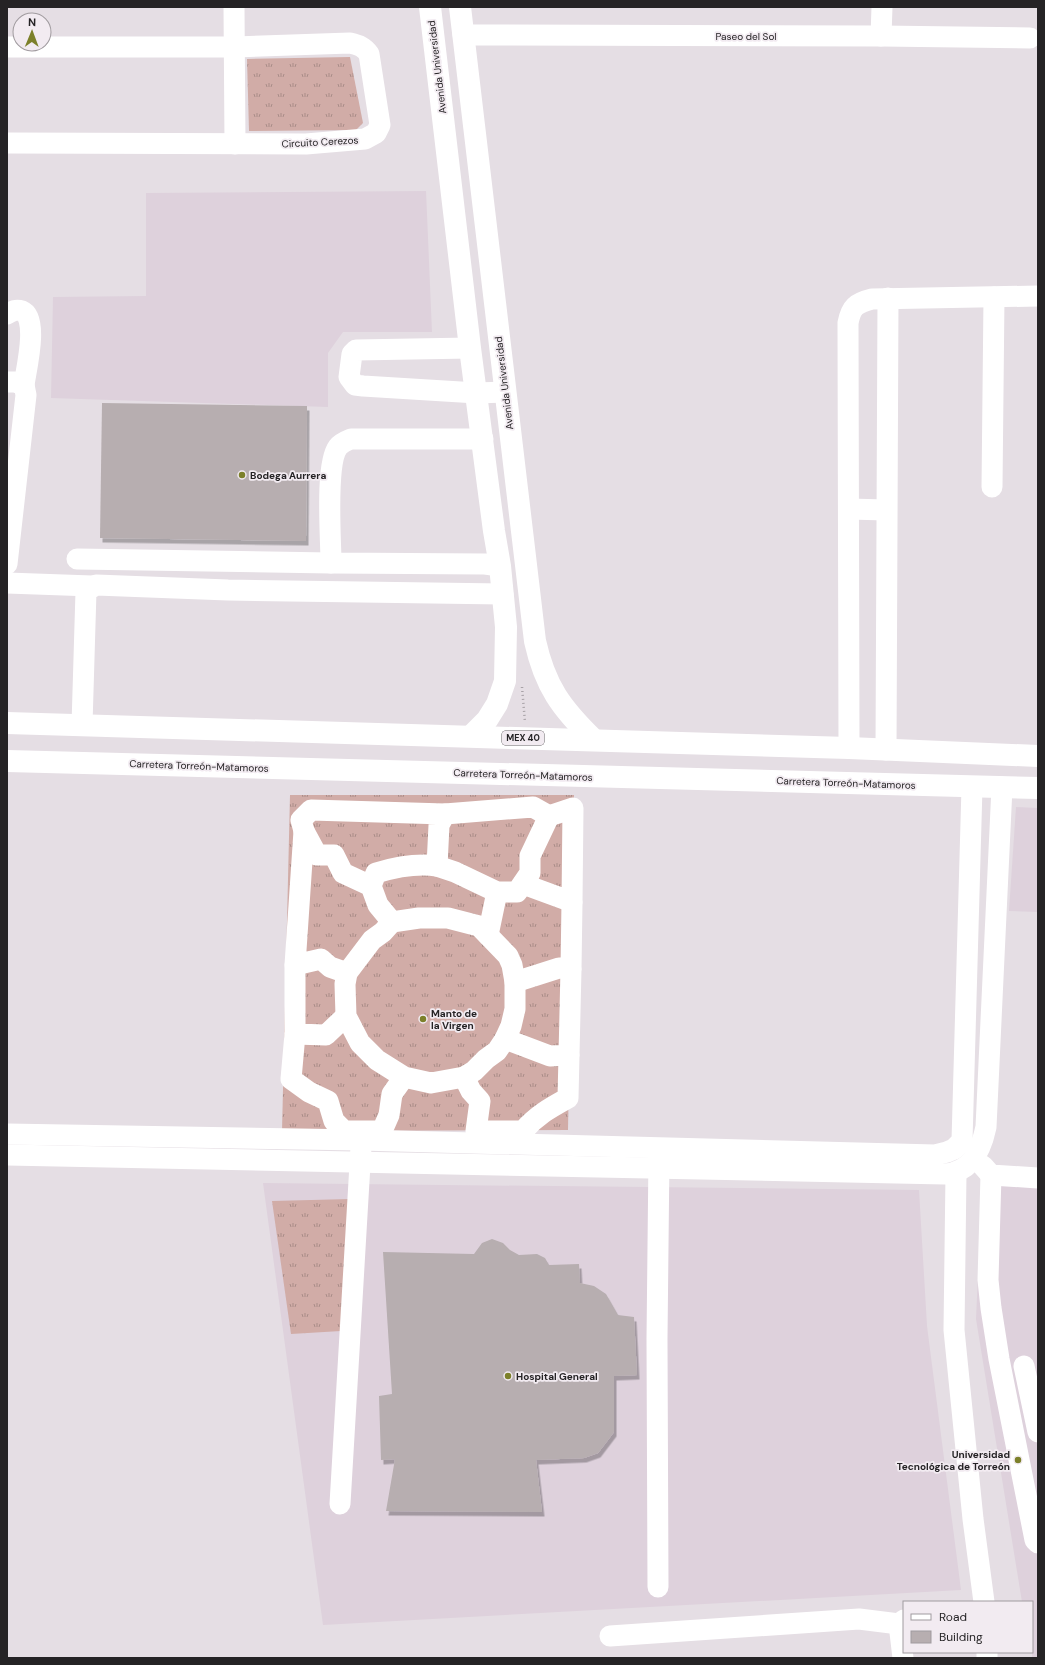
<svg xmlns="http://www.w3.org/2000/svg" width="1045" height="1665" font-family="'DM Sans',sans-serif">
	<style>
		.built { fill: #ded1dc }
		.grass { fill: url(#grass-tufts) }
		.building { fill: #b7aeb0; filter: url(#shadow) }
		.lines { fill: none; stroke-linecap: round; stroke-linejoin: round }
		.path { stroke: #a8a2a7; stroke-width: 2.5; stroke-dasharray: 1 3; stroke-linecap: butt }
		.minor { stroke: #fff; stroke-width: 21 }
		.major { stroke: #fff; stroke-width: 22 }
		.highway { stroke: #fff; stroke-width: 22 }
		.poi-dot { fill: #7c802a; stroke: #f2ebf1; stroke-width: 1.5 }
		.labels { text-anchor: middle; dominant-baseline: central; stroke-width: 3.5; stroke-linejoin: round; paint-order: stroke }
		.shield { fill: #f2ebf1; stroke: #625f62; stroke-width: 1 }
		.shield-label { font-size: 9px; font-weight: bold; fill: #252325 }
		.street-label { font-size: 10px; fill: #252325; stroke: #f2ebf1 }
		.poi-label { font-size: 10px; font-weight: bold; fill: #252325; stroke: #f2ebf1; text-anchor: start }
	</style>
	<defs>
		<pattern id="grass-tufts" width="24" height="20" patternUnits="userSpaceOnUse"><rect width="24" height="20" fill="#d1aca7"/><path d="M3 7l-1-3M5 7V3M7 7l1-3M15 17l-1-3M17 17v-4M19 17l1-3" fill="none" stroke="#a98c88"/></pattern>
		<filter id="shadow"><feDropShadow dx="2.5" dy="4.5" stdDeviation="0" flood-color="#0004"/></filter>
	</defs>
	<rect width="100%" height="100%" fill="#e5dee4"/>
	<!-- built -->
	<g class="built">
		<polygon points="426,191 432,332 343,332 328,353 328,407 51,398 53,297 146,296 146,193"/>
		<polygon points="1016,807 1038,808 1038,912 1009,911"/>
		<polygon points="983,1167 1038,1168 1038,1658 1032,1658 1032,1602 1022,1602 976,1319"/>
		<polygon points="263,1183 919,1190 927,1326 961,1590 323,1625"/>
	</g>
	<!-- grass -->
	<g class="grass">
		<polygon points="350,57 363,123 356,130 249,131 247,59"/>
		<polygon points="290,795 574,795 568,1130 282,1131"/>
		<polygon points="350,1199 341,1331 291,1334 272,1201"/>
	</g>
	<!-- building -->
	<g class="building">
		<polygon points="102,403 307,406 306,541 100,538"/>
		<polygon points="492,1239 503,1243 510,1250 519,1255 537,1254 545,1258 549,1265 579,1264 580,1283 594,1286 606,1294 618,1315 634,1317 637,1375 614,1376 614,1432 598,1453 584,1458 536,1460 542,1512 386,1511 395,1459 381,1460 379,1396 392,1394 383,1252 474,1254 482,1243"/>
	</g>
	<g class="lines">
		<!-- path -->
		<polyline class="path" points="522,687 525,722"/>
		<!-- minor -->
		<g class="minor">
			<polyline points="234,7 235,144"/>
			<polyline points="463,35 881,36 1030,38"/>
			<polyline points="881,36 882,7"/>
			<path d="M7 47H235L350 43C359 45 364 47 369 54L380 125 376 133 365 139 306 144 7 143"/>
			<path d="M7 314C12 311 16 309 22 311 39 318 26 370 24 385"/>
			<polyline points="470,348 356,350 352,354 349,377 355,385 363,386 477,393 505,392"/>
			<polyline points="7,382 15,382 24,385 26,395 7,564"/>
			<path d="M483 439H351C346 441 341 443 338 447 325 464 331 539 331 563L485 564 500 566"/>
			<polyline points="992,487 994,297"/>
			<polyline points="849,509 886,510"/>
			<polyline points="77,559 331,563"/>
			<polyline points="7,583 92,586"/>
			<polyline points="82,725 86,591 96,585 228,590 503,594"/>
			<path d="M849 748 848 323C851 307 856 303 872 299L1038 296"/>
			<polyline points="886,750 888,298"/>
			<polyline points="304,831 295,965 321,959 330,967 347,973"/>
			<polyline points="437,866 455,872 497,892 517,892 530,873 530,856 549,816 533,807 445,814"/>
			<polyline points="523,884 572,902 573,808 549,816"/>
			<path d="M371 886 376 873C396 867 416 863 437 866L439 825 445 814 311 810 301 820 304 831 317 855H334L343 873 371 886 378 905 392 922 419 918H448L479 926 508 956 512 965 515 982V1009L511 1026 505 1039 497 1051 486 1059 474 1071 464 1077 431 1083 404 1077 377 1060 360 1043 346 1016 345 984 347 973 372 940 383 932 392 922"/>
			<polyline points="488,935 497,892"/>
			<polyline points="295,965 295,1034 326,1035 346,1016"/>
			<polyline points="515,982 559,968 571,969 572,902"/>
			<polyline points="295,1034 291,1079 309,1092 328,1101 334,1121 344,1131 382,1131 389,1115 392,1094 404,1077"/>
			<polyline points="505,1039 550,1056 569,1055 571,969"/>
			<path d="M464 1077 471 1091 480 1101 476 1131H523C537 1115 550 1108 568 1098L569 1055"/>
			<polyline points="7,1134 361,1140 935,1155 947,1152 954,1149 962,1141 972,787"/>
			<path d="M7 1155 945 1174C971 1172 981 1151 986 1127L1002 787"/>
			<polyline points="983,1166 991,1175 1038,1178"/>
			<polyline points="956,1173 954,1330 973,1519 984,1602"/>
			<polyline points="991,1175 988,1280 991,1308 999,1359 1035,1540 1038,1543"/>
			<polyline points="1024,1366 1038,1432"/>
			<polyline points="340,1504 361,1147"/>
			<polyline points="658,1587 657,1339 659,1154"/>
			<polyline points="610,1636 859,1619 899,1624"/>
			<polyline points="987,1652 987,1658"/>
			<polyline points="903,1658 899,1624 904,1620"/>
		</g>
		<!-- major -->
		<g class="major">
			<polyline points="430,7 470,348 494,531 500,566 506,627 505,681 497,704 487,720 471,736"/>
			<path d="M460 7 535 641C545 686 561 708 594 740"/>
		</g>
		<!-- highway -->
		<g class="highway">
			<polyline points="7,723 849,748 1038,756"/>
			<polyline points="7,761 1038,788"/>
		</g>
	</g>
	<!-- markers -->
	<g class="poi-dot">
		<circle cx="242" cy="475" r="4"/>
		<circle cx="423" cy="1019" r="4"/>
		<circle cx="508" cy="1376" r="4"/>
		<circle cx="1018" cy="1460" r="4"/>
	</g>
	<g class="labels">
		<!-- shield labels -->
		<rect class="shield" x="502" y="731" width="42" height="14" rx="3"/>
		<g class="shield-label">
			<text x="523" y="738">MEX 40</text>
		</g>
		<!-- street labels -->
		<g class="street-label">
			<text x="746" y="36">Paseo del Sol</text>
			<text transform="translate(437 67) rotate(-97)">Avenida Universidad</text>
			<text transform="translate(320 142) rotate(-3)">Circuito Cerezos</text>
			<text transform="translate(504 383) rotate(-97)">Avenida Universidad</text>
			<text transform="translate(199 766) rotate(2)">Carretera Torreón-Matamoros</text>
			<text transform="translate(523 775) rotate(2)">Carretera Torreón-Matamoros</text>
			<text transform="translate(846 783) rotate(2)">Carretera Torreón-Matamoros</text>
		</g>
		<!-- poi labels -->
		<g class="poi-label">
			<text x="250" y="475">Bodega Aurrera</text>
			<text x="431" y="1013">Manto de<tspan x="431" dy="12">la Virgen</tspan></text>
			<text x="516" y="1376">Hospital General</text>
			<text x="1010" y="1454" text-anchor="end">Universidad<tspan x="1010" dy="12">Tecnológica de Torreón</tspan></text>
		</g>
	</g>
	<!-- border -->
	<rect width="1045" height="1665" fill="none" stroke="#252325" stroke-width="16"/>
	<!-- legend -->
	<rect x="903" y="1601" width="130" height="52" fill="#f2ebf1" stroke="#a09b9f"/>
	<rect x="911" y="1614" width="20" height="6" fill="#ffffff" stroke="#a09b9f"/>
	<text x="939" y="1621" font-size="12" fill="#252325">Road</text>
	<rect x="911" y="1631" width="20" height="12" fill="#b7aeb0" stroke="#a09b9f"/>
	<text x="939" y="1641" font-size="12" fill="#252325">Building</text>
	<!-- north arrow -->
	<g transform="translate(32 32) rotate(1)"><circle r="19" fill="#f2ebf1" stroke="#a09b9f"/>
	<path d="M0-3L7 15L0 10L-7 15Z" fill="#7c802a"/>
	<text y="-6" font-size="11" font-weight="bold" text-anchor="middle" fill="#252325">N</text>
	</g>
</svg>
